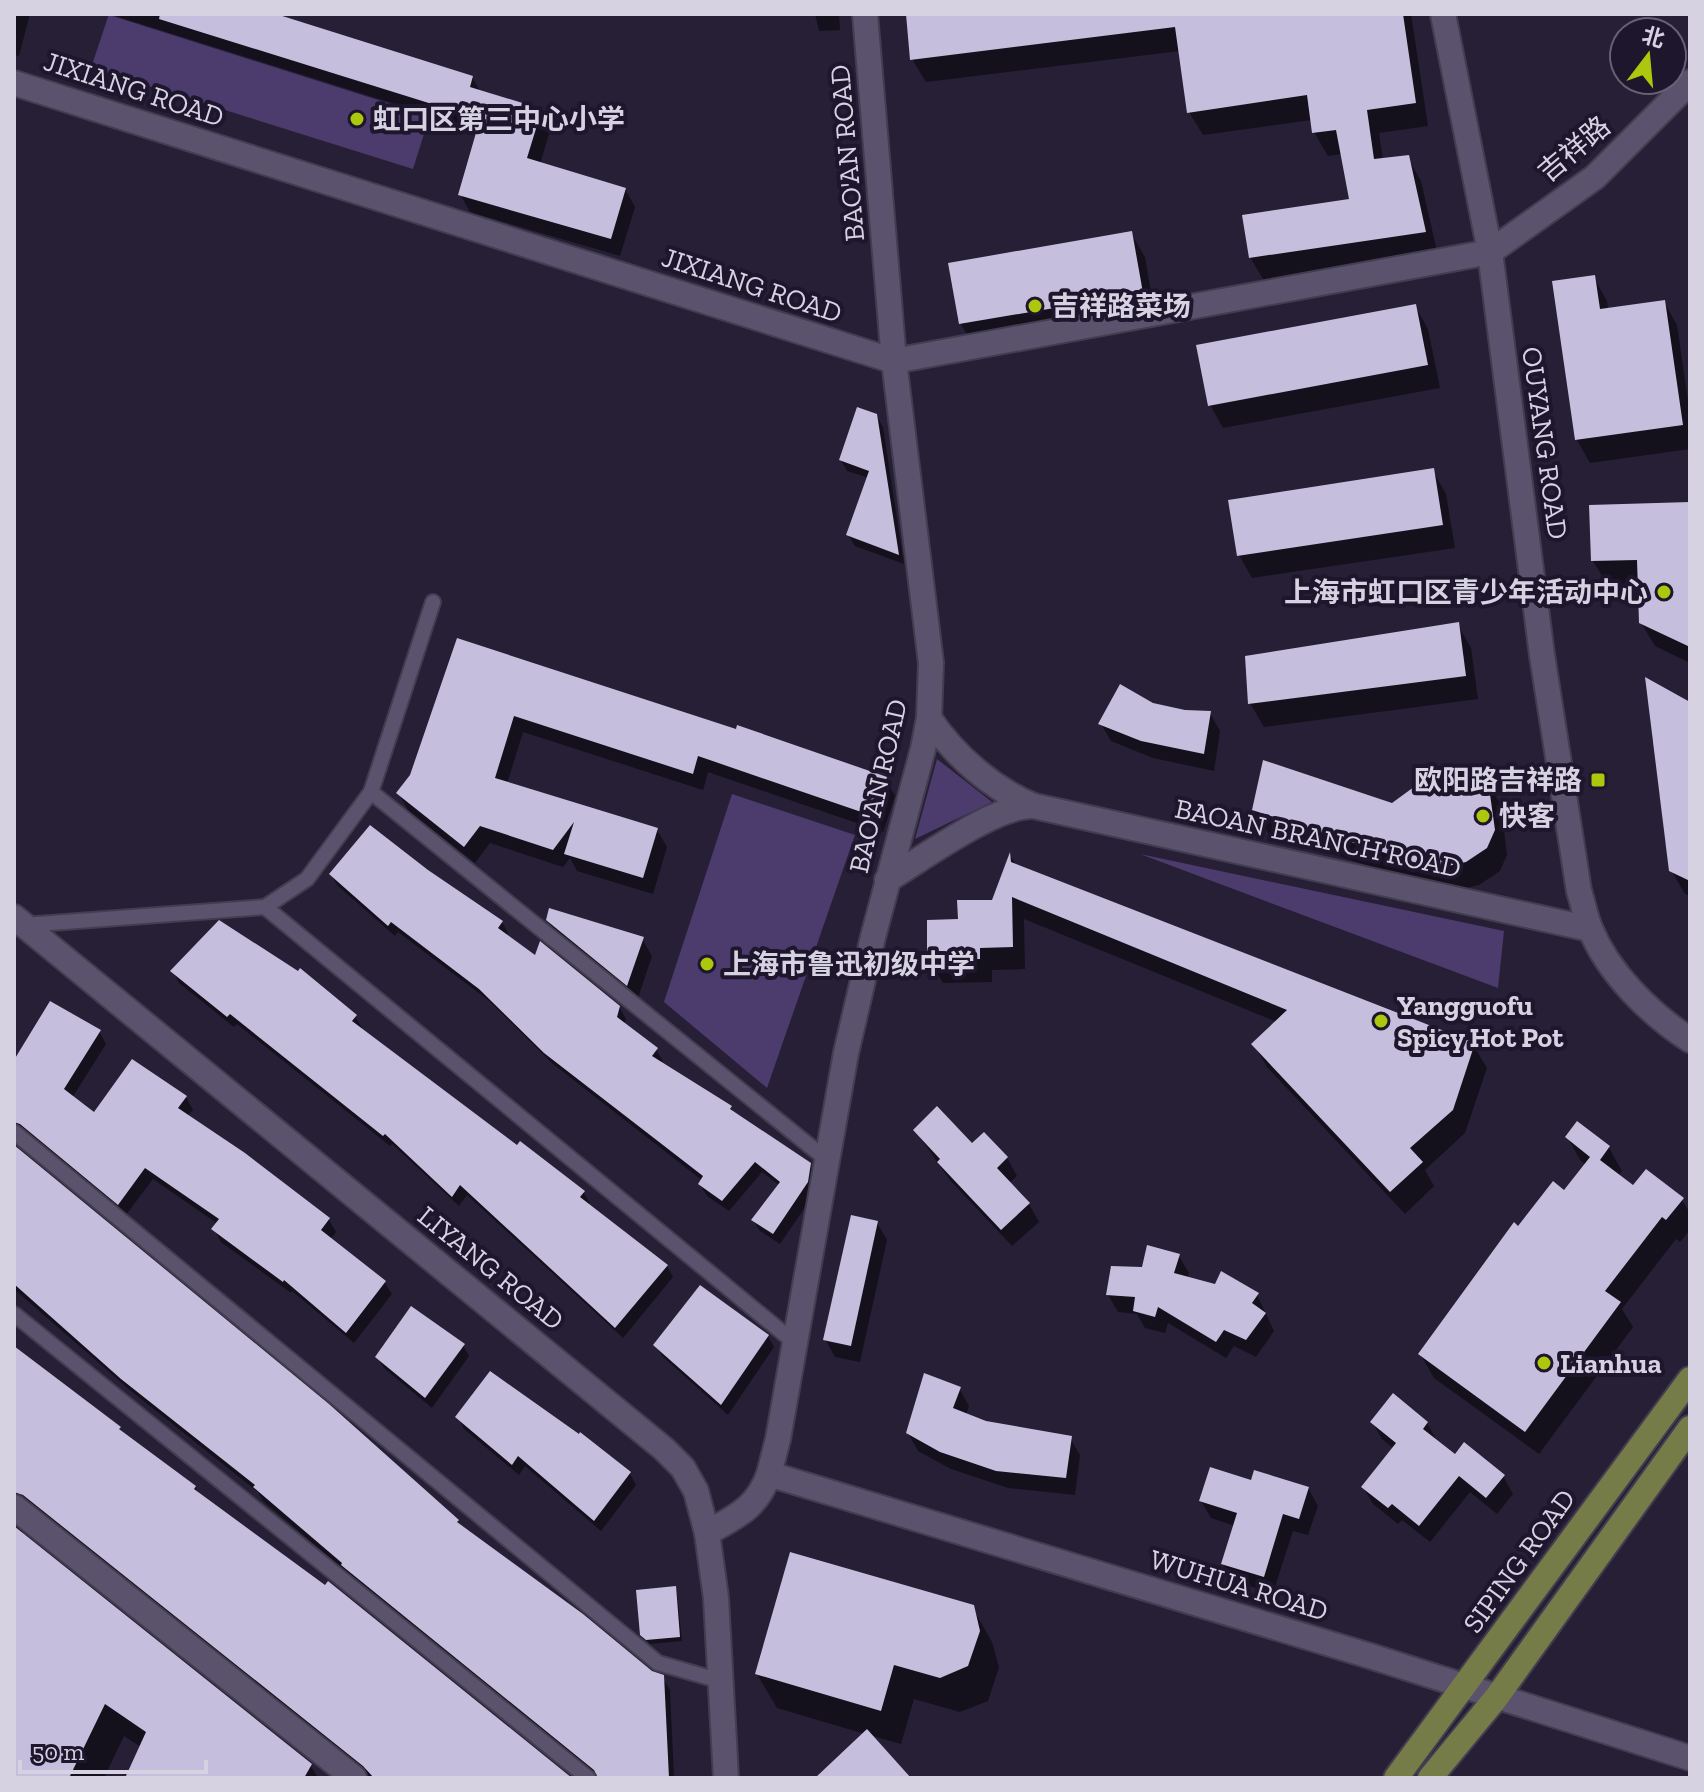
<svg xmlns="http://www.w3.org/2000/svg" width="1704" height="1792" font-family="'Zilla Slab','Noto Sans SC',serif">
	<style>
		.green { fill: #4c3b6d }
		.shadow { fill: #0007 }
		.building { fill: #c6bedd }
		.lines { fill: none; stroke-linecap: round; stroke-linejoin: round }
		.lane-casing { stroke: #433d50; stroke-width: 18 }
		.street-casing { stroke: #433d50; stroke-width: 28 }
		.secondary-casing { stroke: #433d50; stroke-width: 28 }
		.primary-casing { stroke: #433d50; stroke-width: 28 }
		.lane { stroke: #5b536e; stroke-width: 14 }
		.street { stroke: #5b536e; stroke-width: 24 }
		.secondary { stroke: #5b536e; stroke-width: 24 }
		.primary { stroke: #757c48; stroke-width: 24 }
		.poi-dot { fill: #adc60e; stroke: #1d162c; stroke-width: 3 }
		.labels { text-anchor: middle; dominant-baseline: central; stroke-width: 8; stroke-linejoin: round; paint-order: stroke }
		.street-label { font-size: 28px; fill: #d6d2e2; stroke: #1d162c }
		.poi-label { font-size: 28px; font-weight: bold; fill: #d6d2e2; stroke: #1d162c; text-anchor: start }
	</style>
	<rect width="100%" height="100%" fill="#261f36"/>
	<!-- green -->
	<g class="green">
		<polygon points="109,14 430,115 413,169 91,68"/>
		<polygon points="937,759 992,802 915,839"/>
		<polygon points="732,794 855,835 767,1088 664,1002"/>
		<polygon points="1140,854 1504,931 1498,988"/>
	</g>
	<!-- shadow -->
	<g class="shadow">
		<polygon points="14,14 30,14 19,56 14,55"/>
		<polygon points="106,14 269,14 472,77 481,93 541,110 551,128 540,164 625,189 635,207 620,256 470,212 460,194 479,132"/>
		<polygon points="815,14 839,14 840,30 819,31"/>
		<polygon points="908,14 1411,14 1428,126 1379,133 1383,160 1407,157 1421,181 1438,256 1264,281 1250,257 1352,201 1342,154 1328,156 1314,132 1312,120 1203,135 1189,112 1180,51 926,82 912,59"/>
		<polygon points="1131,233 1145,257 1155,316 974,347 961,324"/>
		<polygon points="1594,278 1607,301 1608,310 1664,302 1677,325 1690,415 1690,449 1590,463 1577,440"/>
		<polygon points="1415,306 1428,329 1440,388 1223,428 1210,405"/>
		<polygon points="876,415 883,427 904,564 855,546 848,535 869,478 847,471 841,460"/>
		<polygon points="1433,471 1446,494 1455,548 1252,578 1239,555"/>
		<polygon points="1690,504 1690,663 1655,646 1641,623 1640,583 1607,584 1593,561"/>
		<polygon points="1458,625 1471,648 1478,699 1264,727 1250,703"/>
		<polygon points="458,641 885,779 895,796 883,832 708,772 703,790 523,732 507,784 657,830 667,847 653,894 577,871 570,858 563,867 490,843 475,863 408,810 398,793 412,776"/>
		<polygon points="1153,705 1184,712 1210,713 1220,731 1214,771 1153,758 1111,741 1101,724"/>
		<polygon points="1690,705 1690,896 1685,894 1671,870"/>
		<polygon points="1487,782 1501,805 1507,855 1500,871 1479,885 1449,892 1268,833 1254,810 1392,805"/>
		<polygon points="1011,857 1017,866 1473,1045 1487,1068 1465,1133 1425,1170 1434,1186 1405,1214 1267,1067 1254,1045 1277,1022 1024,919 1025,969 992,970 992,982 943,983 929,960 960,921 993,902"/>
		<polygon points="427,872 502,922 508,933 506,936 536,959 619,1007 626,1019 624,1025 656,1050 663,1061 661,1063 730,1107 734,1115 810,1165 817,1176 814,1194 780,1244 760,1231 753,1220 780,1186 762,1172 729,1211 707,1196 700,1185 703,1181 553,1064 488,1000 398,932 395,936 338,886 331,875"/>
		<polygon points="548,920 642,939 652,956 637,1001 558,937"/>
		<polygon points="173,972 355,1016 362,1028 360,1030 518,1147 583,1192 590,1203 588,1205 667,1266 673,1277 623,1338 467,1195 459,1206 392,1144 390,1146 237,1024 234,1027 179,983"/>
		<polygon points="99,1031 106,1044 72,1098 94,1115 186,1097 193,1110 187,1116 244,1155 329,1220 336,1232 330,1240 384,1282 392,1294 354,1343 292,1291 291,1293 221,1242 214,1229 218,1224 153,1179 125,1216 14,1139 14,1054 18,1057"/>
		<polygon points="915,1130 972,1146 984,1134 1007,1158 1017,1176 1009,1183 1029,1204 1039,1222 1012,1246 949,1179"/>
		<polygon points="1567,1137 1609,1148 1622,1171 1618,1176 1633,1188 1682,1200 1690,1213 1690,1230 1680,1242 1676,1239 1622,1309 1633,1327 1539,1454 1434,1378 1420,1354 1519,1228 1565,1193 1586,1165 1581,1161"/>
		<polygon points="14,1148 457,1521 461,1527 651,1672 662,1677 670,1690 674,1778 599,1778 350,1578 347,1572 262,1500 258,1492 131,1391 14,1289"/>
		<polygon points="877,1223 887,1240 860,1362 835,1357 825,1339"/>
		<polygon points="1179,1256 1189,1273 1187,1279 1257,1295 1274,1331 1256,1357 1234,1346 1226,1358 1168,1323 1165,1333 1145,1328 1137,1314 1118,1312 1108,1295 1143,1269"/>
		<polygon points="768,1336 774,1347 728,1415 662,1356 656,1345"/>
		<polygon points="463,1345 469,1356 432,1408 384,1368 377,1357"/>
		<polygon points="14,1349 195,1487 200,1496 567,1778 358,1778 29,1526 21,1534 310,1765 318,1778 127,1778 141,1747 124,1736 104,1778 14,1778"/>
		<polygon points="959,1388 969,1406 966,1415 986,1423 1070,1438 1080,1455 1075,1495 1008,1488 951,1469 918,1451 908,1433"/>
		<polygon points="458,1417 581,1435 630,1474 636,1485 601,1531 525,1466 519,1475 464,1429"/>
		<polygon points="1372,1422 1427,1423 1437,1441 1455,1457 1503,1476 1513,1494 1497,1514 1470,1492 1430,1542 1402,1520 1398,1524 1373,1504 1363,1487 1394,1449 1382,1439"/>
		<polygon points="1252,1482 1308,1488 1318,1506 1308,1535 1293,1531 1273,1593 1233,1581 1223,1564 1235,1526 1211,1518 1201,1501"/>
		<polygon points="675,1589 677,1593 682,1641 650,1644 642,1635"/>
		<polygon points="972,1607 992,1642 999,1667 988,1701 960,1712 914,1699 901,1744 869,1735 908,1778 818,1778 865,1734 777,1708 757,1674"/>
	</g>
	<!-- building -->
	<g class="building">
		<polygon points="160,14 276,14 473,76 470,87 542,109 527,158 626,188 611,239 458,195 480,119 159,19"/>
		<polygon points="906,14 1403,14 1416,103 1367,110 1374,159 1409,155 1426,232 1249,258 1242,215 1349,199 1336,130 1312,133 1307,95 1187,113 1175,27 910,60"/>
		<polygon points="1132,231 1143,293 959,324 948,263"/>
		<polygon points="1595,275 1600,309 1665,300 1683,425 1575,440 1552,281"/>
		<polygon points="1416,304 1428,365 1208,406 1196,345"/>
		<polygon points="857,407 877,414 899,555 846,535 869,471 839,460"/>
		<polygon points="1434,468 1443,525 1237,556 1228,500"/>
		<polygon points="1690,502 1690,647 1639,623 1637,560 1591,561 1589,505"/>
		<polygon points="1459,622 1466,676 1248,704 1245,656"/>
		<polygon points="457,638 736,729 737,725 887,777 873,816 698,756 693,774 514,716 495,778 658,828 643,878 564,854 574,822 553,850 480,826 464,847 396,793 410,775"/>
		<polygon points="1645,677 1690,702 1690,881 1669,871"/>
		<polygon points="1120,684 1153,703 1185,710 1211,711 1204,754 1141,741 1098,724"/>
		<polygon points="1263,760 1392,803 1418,784 1488,780 1495,830 1487,848 1466,862 1435,869 1252,810"/>
		<polygon points="370,825 428,870 503,921 498,928 535,955 540,941 620,1006 617,1017 658,1048 652,1056 732,1106 730,1109 811,1163 808,1182 773,1234 751,1220 780,1182 755,1162 722,1201 698,1184 703,1176 544,1053 479,989 391,922 388,926 329,874"/>
		<polygon points="1010,852 1011,862 1475,1043 1453,1110 1410,1148 1423,1162 1390,1192 1251,1044 1287,1010 1012,897 1013,947 980,948 980,959 927,960 927,920 958,919 957,900 992,900"/>
		<polygon points="549,908 644,937 627,986 546,920"/>
		<polygon points="219,920 298,971 300,968 357,1015 352,1021 517,1145 520,1141 585,1191 580,1197 668,1265 615,1328 460,1185 452,1197 385,1134 383,1136 230,1014 227,1017 170,971"/>
		<polygon points="50,1001 101,1030 64,1089 94,1112 132,1059 187,1096 178,1108 245,1153 330,1218 321,1230 386,1281 346,1333 284,1280 283,1282 211,1229 219,1219 145,1168 118,1205 20,1124 14,1122 14,1060"/>
		<polygon points="937,1106 972,1143 984,1132 1008,1157 997,1168 1030,1203 1001,1230 937,1162 940,1159 913,1130"/>
		<polygon points="1577,1121 1610,1146 1600,1160 1633,1185 1646,1169 1684,1198 1666,1220 1662,1217 1605,1291 1621,1302 1525,1432 1418,1354 1514,1222 1518,1226 1553,1181 1564,1190 1590,1157 1565,1137"/>
		<polygon points="14,1145 329,1404 459,1520 457,1522 583,1614 652,1671 664,1675 669,1778 598,1778 594,1770 341,1565 342,1563 253,1487 255,1485 121,1379 14,1284"/>
		<polygon points="851,1215 878,1221 851,1346 823,1340"/>
		<polygon points="1147,1245 1180,1254 1174,1273 1215,1284 1221,1271 1259,1293 1252,1303 1266,1313 1246,1340 1224,1330 1216,1342 1158,1307 1155,1317 1133,1311 1135,1297 1106,1295 1111,1266 1142,1267"/>
		<polygon points="700,1285 769,1335 721,1405 653,1345"/>
		<polygon points="411,1306 465,1344 425,1398 375,1357"/>
		<polygon points="14,1346 121,1427 119,1429 196,1486 194,1489 325,1585 328,1581 572,1778 374,1778 363,1766 23,1495 14,1492"/>
		<polygon points="490,1371 579,1434 580,1432 631,1472 594,1521 518,1456 512,1465 455,1417"/>
		<polygon points="924,1373 961,1387 953,1408 986,1421 1072,1436 1066,1478 996,1471 940,1452 906,1433"/>
		<polygon points="1393,1393 1428,1422 1423,1429 1455,1454 1464,1442 1505,1475 1486,1498 1459,1476 1419,1526 1392,1504 1388,1508 1361,1487 1396,1443 1370,1422"/>
		<polygon points="1210,1467 1251,1480 1254,1470 1309,1487 1299,1519 1283,1514 1264,1577 1221,1564 1237,1513 1199,1501"/>
		<polygon points="14,1526 312,1764 304,1778 125,1778 146,1732 105,1704 69,1778 14,1778"/>
		<polygon points="790,1552 974,1605 980,1631 968,1666 940,1678 894,1665 881,1711 755,1674"/>
		<polygon points="676,1586 680,1637 646,1640 640,1635 636,1590"/>
		<polygon points="867,1729 911,1778 815,1778"/>
	</g>
	<g class="lines">
		<defs>
			<g id="lane">
				<polyline points="371,792 433,602"/>
				<polyline points="265,907 307,879 371,792 826,1159"/>
				<polyline points="24,925 265,907 794,1342"/>
				<polyline points="14,1132 658,1663 721,1681"/>
				<polyline points="14,1314 588,1778"/>
			</g>
			<g id="street">
				<polyline points="14,83 894,361 1490,252 1595,177 1690,82"/>
				<path d="M929 718C954 755 992 789 1034 806L1590 929"/>
				<path d="M887 880C922 859 995 805 1033 806"/>
				<polyline points="769,1474 778,1439 846,1053 873,937 923,749 929,718 931,663 894,361 865,14"/>
				<polyline points="14,1507 354,1778"/>
			</g>
			<g id="secondary">
				<path d="M1443 14 1490 252 1542 655 1579 891C1583 903 1585 916 1590 928 1608 973 1650 1014 1690 1040"/>
				<polyline points="14,917 664,1449 683,1468 696,1491 707,1533 716,1598 726,1778"/>
				<path d="M707 1533C737 1516 757 1508 769 1474L1370 1656 1690 1758"/>
			</g>
			<g id="primary">
				<polyline points="1396,1778 1690,1379"/>
				<polyline points="1430,1778 1496,1698 1690,1428"/>
			</g>
		</defs>
		<!-- lane casing -->
		<use href="#lane" class="lane-casing"/>
		<!-- street casing -->
		<use href="#street" class="street-casing"/>
		<!-- secondary casing -->
		<use href="#secondary" class="secondary-casing"/>
		<!-- primary casing -->
		<use href="#primary" class="primary-casing"/>
		<!-- lane -->
		<use href="#lane" class="lane"/>
		<!-- street -->
		<use href="#street" class="street"/>
		<!-- secondary -->
		<use href="#secondary" class="secondary"/>
		<!-- primary -->
		<use href="#primary" class="primary"/>
	</g>
	<!-- markers -->
	<g class="poi-dot">
		<circle cx="357" cy="119" r="8"/>
		<circle cx="1035" cy="306" r="8"/>
		<circle cx="1664" cy="592" r="8"/>
		<rect x="1590" y="772" width="16" height="16" rx="4"/>
		<circle cx="1483" cy="816" r="8"/>
		<circle cx="707" cy="964" r="8"/>
		<circle cx="1381" cy="1021" r="8"/>
		<circle cx="1544" cy="1363" r="8"/>
	</g>
	<g class="labels">
		<!-- street labels -->
		<g class="street-label">
			<text transform="translate(134 89) rotate(18)">JIXIANG ROAD</text>
			<text transform="translate(1574 149) rotate(-40)">吉祥路</text>
			<text transform="translate(847 153) rotate(-95)">BAO'AN ROAD</text>
			<text transform="translate(752 285) rotate(18)">JIXIANG ROAD</text>
			<text transform="translate(1545 443) rotate(82)">OUYANG ROAD</text>
			<text transform="translate(878 786) rotate(-77)">BAO'AN ROAD</text>
			<text transform="translate(1318 838) rotate(12)">BAOAN BRANCH ROAD</text>
			<text transform="translate(491 1268) rotate(39)">LIYANG ROAD</text>
			<text transform="translate(1519 1561) rotate(-54)">SIPING ROAD</text>
			<text transform="translate(1239 1585) rotate(17)">WUHUA ROAD</text>
		</g>
		<!-- poi labels -->
		<g class="poi-label">
			<text x="373" y="119">虹口区第三中心小学</text>
			<text x="1051" y="306">吉祥路菜场</text>
			<text x="1648" y="592" text-anchor="end">上海市虹口区青少年活动中心</text>
			<text x="1582" y="780" text-anchor="end">欧阳路吉祥路</text>
			<text x="1499" y="816">快客</text>
			<text x="723" y="964">上海市鲁迅初级中学</text>
			<text x="1397" y="1005">Yangguofu<tspan x="1397" dy="32">Spicy Hot Pot</tspan></text>
			<text x="1560" y="1363">Lianhua</text>
		</g>
	</g>
	<!-- border -->
	<rect width="1704" height="1792" fill="none" stroke="#d6d2e2" stroke-width="32"/>
	<!-- north arrow -->
	<g transform="translate(1648 56) rotate(16)"><circle r="38" fill="#1d162c" stroke="#676175" stroke-width="2"/>
	<path d="M0-6L14 30L0 20L-14 30Z" fill="#adc60e"/>
	<text y="-12" font-size="22" font-weight="bold" text-anchor="middle" fill="#d6d2e2">北</text>
	</g>
	<!-- scale -->
	<path d="M20 1760v12h186v-12" fill="none" stroke="#d6d2e2" stroke-width="4"/>
	<text x="32" y="1760" font-size="24" fill="#d6d2e2" stroke="#1d162c" stroke-width="6" paint-order="stroke">50 m</text>
</svg>
